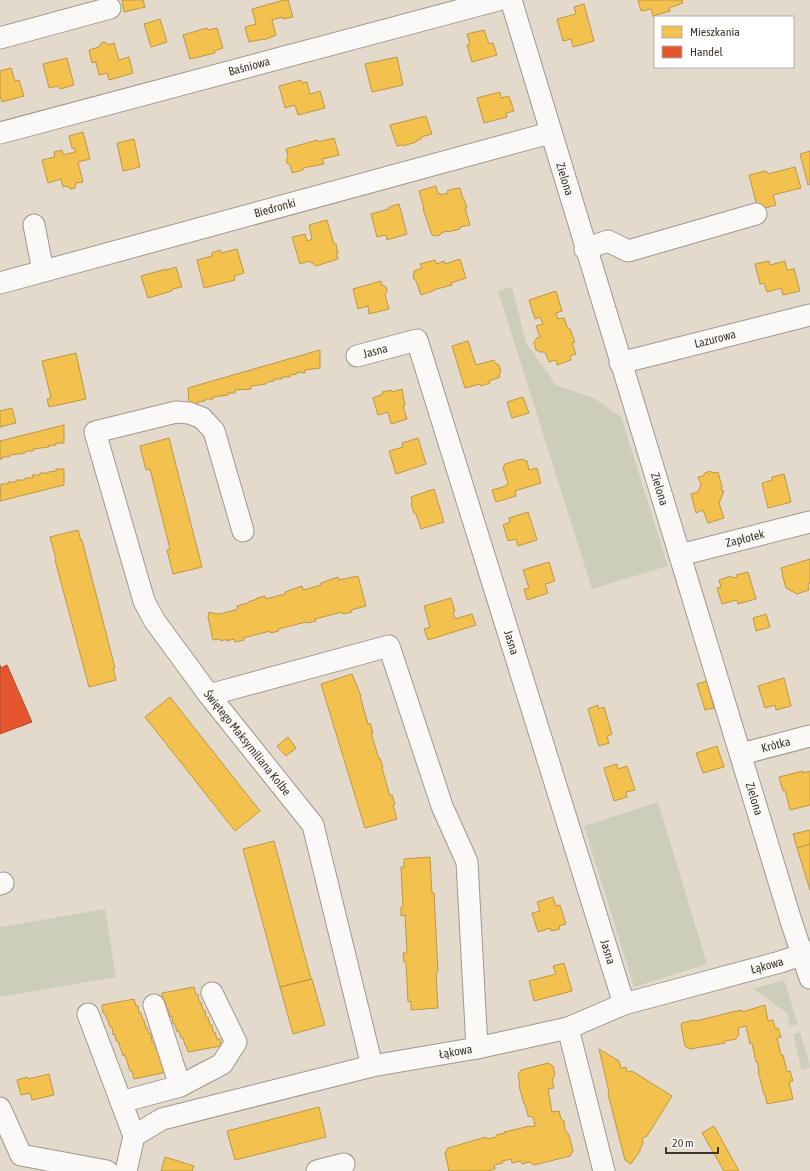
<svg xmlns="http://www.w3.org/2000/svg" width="810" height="1171" font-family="'Asap Condensed',sans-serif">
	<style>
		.green { fill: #cdceb9 }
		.homes { fill: #f2c14e; stroke: #bc9844 }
		.shops { fill: #e4572e; stroke: #b24d2e }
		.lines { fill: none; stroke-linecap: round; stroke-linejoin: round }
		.minor-casing { stroke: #a0988d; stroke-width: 23 }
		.minor { stroke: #fbf9f7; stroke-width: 21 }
		.labels { text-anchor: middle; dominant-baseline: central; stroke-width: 4; stroke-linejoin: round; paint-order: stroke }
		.street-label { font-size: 12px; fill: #3f372d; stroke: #fff }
	</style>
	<rect width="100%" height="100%" fill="#e4dacc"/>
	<!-- green -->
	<g class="green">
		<polygon points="512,287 526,343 557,386 592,397 621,417 668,566 592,589 498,291"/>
		<polygon points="658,802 707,964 634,987 584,826"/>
		<polygon points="105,909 116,977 0,997 0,927"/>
		<polygon points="784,980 798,1024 790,1026 787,1013 753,989"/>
		<polygon points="800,1032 810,1066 809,1068 803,1070 801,1068 793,1034"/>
	</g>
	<!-- homes -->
	<g class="homes">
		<polygon points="122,0 143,0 145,7 124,12"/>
		<polygon points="284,0 288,0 293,17 283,19 283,17 272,20 276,35 264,40 264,39 249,42 245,27 256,24 252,9"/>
		<polygon points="638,0 682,0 683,3 669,8 670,11 653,16 651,9 641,11"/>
		<polygon points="584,4 594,41 573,47 571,39 563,41 557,19 576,14 574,7"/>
		<polygon points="160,19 167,42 151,47 144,24"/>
		<polygon points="207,28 208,30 217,28 223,48 214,51 215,53 190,59 183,35"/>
		<polygon points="484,30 489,44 493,43 497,55 472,62 467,45 470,44 467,34"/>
		<polygon points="105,42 108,45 114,43 119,60 129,57 133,73 109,80 107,73 99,75 96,62 92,63 89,50 99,47 101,43"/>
		<polygon points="397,57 403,85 372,92 365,64"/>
		<polygon points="67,58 74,85 60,89 58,86 49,88 43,64"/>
		<polygon points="11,68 15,81 19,80 24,96 2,102 0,95 0,71"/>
		<polygon points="301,80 302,83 307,82 310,94 320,91 325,108 298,115 295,105 285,108 279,86"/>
		<polygon points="500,92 501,98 509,96 514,111 506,113 507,117 484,123 477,98"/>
		<polygon points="426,116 432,134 421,137 421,139 416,141 416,142 403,146 403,145 397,146 390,125"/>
		<polygon points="83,132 90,159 78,162 83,182 76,183 75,188 71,189 67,186 63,187 61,179 48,183 42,160 55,157 54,152 62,150 63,155 75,152 75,149 72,148 69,136"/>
		<polygon points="334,138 339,155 322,159 324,164 303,168 303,170 292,173 290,165 287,163 286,160 288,156 286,149 317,140 318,142"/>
		<polygon points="134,139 140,167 123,171 117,143"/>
		<polygon points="810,151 810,184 808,185 800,154"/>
		<polygon points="795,167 801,188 773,195 776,205 758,210 749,175 766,171 768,174"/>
		<polygon points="436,186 438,194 440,193 440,195 448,193 447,191 452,189 460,188 463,199 464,199 467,208 465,208 470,225 460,227 460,229 448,232 447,231 441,233 440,235 436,236 432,235 423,209 424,209 419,191"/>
		<polygon points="399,204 407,234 387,240 386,235 377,237 371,214 389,209 389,207"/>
		<polygon points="327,220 334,244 336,244 338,253 336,253 338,259 316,266 309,261 300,264 292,237 305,234 307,241 312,239 309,225"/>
		<polygon points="237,249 244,273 234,276 235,280 204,288 197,260 212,256 212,253 220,250 221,253"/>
		<polygon points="460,259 466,278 451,283 452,285 433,290 433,291 421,295 416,281 414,279 413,276 414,274 414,271 422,268 420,264 435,260 436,264 444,261 445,264"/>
		<polygon points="769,261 770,265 785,261 787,270 794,269 800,291 783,295 781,288 767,292 764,283 760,284 755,264"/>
		<polygon points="176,267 182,287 172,289 172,291 148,298 141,276 166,269 166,270"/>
		<polygon points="381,281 382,285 386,287 387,291 385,295 389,309 369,314 368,306 358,309 353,289"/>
		<polygon points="556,291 562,311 556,313 558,319 564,318 568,329 570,329 575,342 572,343 576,354 570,356 571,360 557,365 556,360 549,362 545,352 540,352 536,350 534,342 537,338 540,337 536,326 543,324 540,317 535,319 529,300"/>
		<polygon points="468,341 476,365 494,360 495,363 499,365 501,372 499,374 500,377 489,381 490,383 481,386 480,384 465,388 452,346"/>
		<polygon points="320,350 320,368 305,370 305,373 297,372 297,374 290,375 290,377 282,377 282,379 274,379 274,381 267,382 266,384 251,386 251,389 235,390 235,393 228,393 228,395 213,397 213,399 206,399 205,401 197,402 198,404 189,405 188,388"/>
		<polygon points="76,353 86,399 49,407 47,399 51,398 42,361"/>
		<polygon points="402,389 405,405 403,406 407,419 391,424 388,412 378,415 373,398 383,394 382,392 391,390 392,392"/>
		<polygon points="523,397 529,413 512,418 507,402"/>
		<polygon points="12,408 16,423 0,427 0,411"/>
		<polygon points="64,425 64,443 56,443 56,445 48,446 49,447 33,449 33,451 26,451 25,453 10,455 9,457 2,457 2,459 0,459 0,441"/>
		<polygon points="169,438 202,567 173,574 167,550 170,549 150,469 146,470 140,446"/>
		<polygon points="418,438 426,464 396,474 389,451 403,447 402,443"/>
		<polygon points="521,459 527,461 529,470 537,468 541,483 515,491 516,496 496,502 492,490 506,486 508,483 503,468 505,464"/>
		<polygon points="56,469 64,469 64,485 0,501 1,484 8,484 8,482 16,482 16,480 25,480 25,478 33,478 32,475 40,475 40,473 48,473 48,472 56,471"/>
		<polygon points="710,471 713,473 718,472 722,487 721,490 724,491 719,503 724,518 708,523 703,510 696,513 691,494 698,492 701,485 698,477 703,476 705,473"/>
		<polygon points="784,474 791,502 768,508 762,483 772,480 772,477"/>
		<polygon points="434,489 444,522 421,529 416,514 414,513 411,504 412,501 411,497"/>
		<polygon points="528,512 537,540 518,546 516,539 508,541 503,525 510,522 509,518"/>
		<polygon points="78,530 81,541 82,540 115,668 113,668 116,680 89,687 55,560 56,559 50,537"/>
		<polygon points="810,559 810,583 808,584 809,590 797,594 786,588 782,574 783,574 781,568"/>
		<polygon points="549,562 555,581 545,584 548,593 527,600 524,589 529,588 523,570"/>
		<polygon points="748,572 756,599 738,604 737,600 722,604 717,588 721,587 719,580 731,576 732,578 737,577 736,575"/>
		<polygon points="358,576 366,606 351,610 352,612 343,614 342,612 315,619 316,621 307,623 306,622 278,629 279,631 270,633 270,631 243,638 244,640 235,642 234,639 227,641 227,639 221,641 220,639 213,640 208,617 209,612 217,614 224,613 238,609 237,606 248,603 248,602 257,599 257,598 265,596 266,599 285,594 285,592 302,586 303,590 321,585 321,583 338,577 339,580"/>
		<polygon points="451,598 455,611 453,612 455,619 472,614 476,625 428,640 424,629 430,627 424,606"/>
		<polygon points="766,614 770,627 756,631 753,618"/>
		<polygon points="352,674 361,696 360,696 368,724 370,723 373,733 371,733 379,759 380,758 383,767 382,768 390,796 392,795 395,804 393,805 397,819 369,827 365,828 321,684"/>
		<polygon points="784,678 791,706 776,710 775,705 765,708 758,686"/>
		<polygon points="707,681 714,708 705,710 697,684"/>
		<polygon points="170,697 260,811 235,831 145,717"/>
		<polygon points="598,705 599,709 604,707 612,734 607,736 609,743 599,746 588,709"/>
		<polygon points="288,737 296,748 286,756 277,746"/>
		<polygon points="717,746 724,767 703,773 696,753"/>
		<polygon points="617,764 618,769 627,766 635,790 626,792 627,797 614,801 604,768"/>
		<polygon points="803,771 803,773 810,771 810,805 790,810 785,790 783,791 779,777"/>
		<polygon points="810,830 810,844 797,848 793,834"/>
		<polygon points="274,841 311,979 280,987 243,849"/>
		<polygon points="810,844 810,890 797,848"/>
		<polygon points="430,857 432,893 434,893 438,972 436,973 438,1008 411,1010 411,1001 408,1002 406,962 404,962 403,953 407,953 405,915 401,916 401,907 403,907 401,867 404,867 404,859"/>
		<polygon points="553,897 556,906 560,905 566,924 559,926 560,929 551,931 550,928 538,932 532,913 540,911 537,902"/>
		<polygon points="564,963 572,991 534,1001 529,981 556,974 553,966"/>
		<polygon points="312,979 325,1025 293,1034 280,987"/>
		<polygon points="194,987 196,995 198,994 199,1002 201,1002 203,1010 205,1010 206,1018 208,1017 210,1025 212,1025 213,1032 215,1032 217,1039 220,1039 221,1046 188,1052 186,1045 185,1045 183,1038 181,1038 179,1031 177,1032 175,1024 173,1024 172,1016 170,1017 168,1009 167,1009 165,1001 163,1001 162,993"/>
		<polygon points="134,999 136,1006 138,1006 139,1013 141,1013 143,1020 144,1020 146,1028 147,1027 149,1034 151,1034 152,1042 154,1041 156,1049 157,1048 159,1056 161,1056 167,1072 134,1079 132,1071 130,1071 125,1055 123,1056 118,1041 116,1041 115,1034 113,1035 112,1027 110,1027 108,1020 107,1020 105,1013 103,1013 102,1005"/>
		<polygon points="765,1005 768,1021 773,1020 775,1028 778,1028 781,1037 777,1038 781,1055 783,1055 787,1072 790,1071 793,1081 789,1082 793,1099 767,1104 765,1094 764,1095 758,1071 759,1071 757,1061 756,1062 752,1043 750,1044 746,1026 738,1028 739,1034 736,1039 725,1041 725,1043 690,1049 685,1046 681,1026 682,1023 694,1020 696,1021 732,1012 742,1010 742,1012"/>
		<polygon points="599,1049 619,1061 621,1068 626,1067 627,1072 632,1071 672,1096 647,1136 642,1138 643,1143 640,1149 640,1151 631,1164 625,1160 608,1094 609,1092"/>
		<polygon points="548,1063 553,1066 555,1075 552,1080 554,1088 548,1089 552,1112 559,1111 561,1119 564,1121 565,1130 569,1135 573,1151 570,1156 534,1165 529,1162 522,1164 521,1161 512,1163 511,1159 502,1161 503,1163 494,1165 495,1169 488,1171 449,1171 445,1153 448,1148 486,1137 487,1139 496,1137 496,1135 505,1133 504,1132 530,1126 530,1127 535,1126 533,1117 528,1116 525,1104 524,1104 519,1086 520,1086 518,1074 521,1070"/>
		<polygon points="49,1074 54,1095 32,1100 30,1093 21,1095 17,1080 27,1077 28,1079"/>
		<polygon points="319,1107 326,1137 235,1160 227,1131"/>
		<polygon points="714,1126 739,1171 724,1171 702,1133"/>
		<polygon points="165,1157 194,1166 192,1171 161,1171"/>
	</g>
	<!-- shops -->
	<polygon class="shops" points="0,665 1,668 7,665 32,722 0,734"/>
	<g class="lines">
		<defs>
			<g id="minor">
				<path id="s1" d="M511 0C602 307 699 613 791 921L810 978"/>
				<polyline points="0,38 110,8"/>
				<path id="s2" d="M0 133 498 0"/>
				<polyline points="34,225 43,271"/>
				<polyline points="585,249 608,241 628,251 756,214"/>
				<path id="s3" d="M0 283 550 133"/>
				<path id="s4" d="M357 356 417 340 624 1004"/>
				<path id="s5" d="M620 363 810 315"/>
				<path id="s6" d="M243 531 214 431 202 418 189 413 176 412 95 432 144 601 154 620 209 695 313 825 372 1066"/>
				<path id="s7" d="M680 555 810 522"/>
				<polyline points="209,695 389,646 442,806 467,862 477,1048"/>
				<path id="s8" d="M741 754 810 736"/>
				<polyline points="0,884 3,883"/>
				<polyline points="154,1005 180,1086"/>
				<polyline points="88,1014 134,1136"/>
				<polyline points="568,1028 604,1171"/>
				<polyline points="121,1102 180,1086 222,1064 236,1042 212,993"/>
				<polyline points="0,1108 21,1155 107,1171"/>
				<path id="s9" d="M126 1171 134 1136 162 1119 372 1066 477 1048 568 1028 624 1004 780 962 810 952"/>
				<polyline points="317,1171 344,1164"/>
			</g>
		</defs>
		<!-- minor casing -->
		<use href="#minor" class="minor-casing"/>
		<!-- minor -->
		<use href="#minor" class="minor"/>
	</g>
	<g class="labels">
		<!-- street labels -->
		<g class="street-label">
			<text stroke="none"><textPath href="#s2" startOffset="258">Baśniowa</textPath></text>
			<text stroke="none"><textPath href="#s1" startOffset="187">Zielona</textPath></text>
			<text stroke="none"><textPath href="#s3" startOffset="285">Biedronki</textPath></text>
			<text stroke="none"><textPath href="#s5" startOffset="98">Lazurowa</textPath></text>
			<text stroke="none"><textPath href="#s4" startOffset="19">Jasna</textPath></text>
			<text stroke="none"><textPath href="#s1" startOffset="511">Zielona</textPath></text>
			<text stroke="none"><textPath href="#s7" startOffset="67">Zapłotek</textPath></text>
			<text stroke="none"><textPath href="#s4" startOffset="379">Jasna</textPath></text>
			<text stroke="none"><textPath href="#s6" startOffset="584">Świętego Maksymiliana Kolbe</textPath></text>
			<text stroke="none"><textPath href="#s8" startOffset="36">Krótka</textPath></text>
			<text stroke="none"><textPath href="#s1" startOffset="835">Zielona</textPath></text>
			<text stroke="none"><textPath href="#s4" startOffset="703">Jasna</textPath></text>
			<text stroke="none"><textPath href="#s9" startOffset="694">Łąkowa</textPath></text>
			<text stroke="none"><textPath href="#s9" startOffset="370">Łąkowa</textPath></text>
		</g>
	</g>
	<!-- legend -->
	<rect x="654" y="16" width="140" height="52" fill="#ffffff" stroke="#b2afab"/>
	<rect x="662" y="26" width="20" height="12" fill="#f2c14e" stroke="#b2afab"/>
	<text x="690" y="36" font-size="12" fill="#3f372d">Mieszkania</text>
	<rect x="662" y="46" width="20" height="12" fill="#e4572e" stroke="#b2afab"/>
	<text x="690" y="56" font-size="12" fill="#3f372d">Handel</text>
	<!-- scale -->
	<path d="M666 1147v6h52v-6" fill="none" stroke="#3f372d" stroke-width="2"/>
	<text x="672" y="1147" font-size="12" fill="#3f372d" stroke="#ffffff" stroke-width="3" paint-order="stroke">20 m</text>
</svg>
